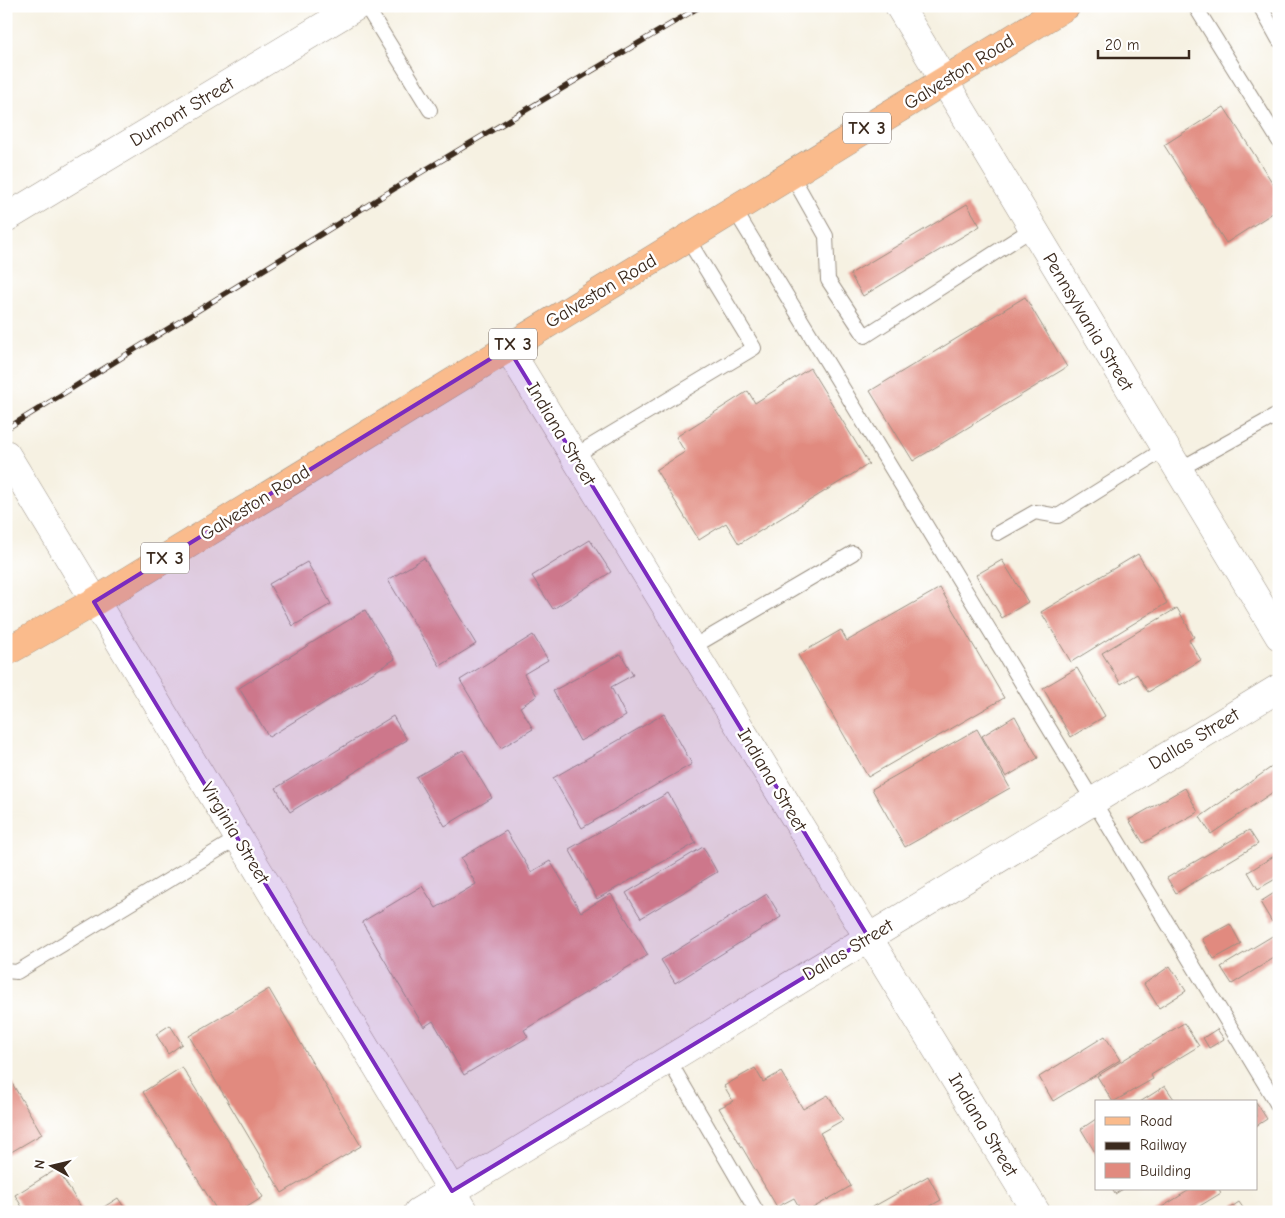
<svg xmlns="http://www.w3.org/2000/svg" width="1285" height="1218" font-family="'Comic Neue',sans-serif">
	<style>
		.building { fill: #e18a7f }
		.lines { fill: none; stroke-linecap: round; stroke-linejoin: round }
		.service-casing { stroke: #988e80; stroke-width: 16 }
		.minor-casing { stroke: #988e80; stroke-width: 29 }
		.primary-casing { stroke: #988e80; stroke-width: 29 }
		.service { stroke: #fff; stroke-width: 14 }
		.minor { stroke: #fff; stroke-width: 28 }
		.primary { stroke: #fabb8c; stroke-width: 28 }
		.rail-casing { stroke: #3b2a1e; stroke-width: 5.5 }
		.rail { stroke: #fff; stroke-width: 4; stroke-dasharray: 11; stroke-linecap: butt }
		.marked { fill: #7b2cbf; fill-opacity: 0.2; stroke: #7b2cbf; stroke-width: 4; stroke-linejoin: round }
		.labels { text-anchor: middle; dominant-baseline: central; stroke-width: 5; stroke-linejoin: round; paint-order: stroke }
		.shield { fill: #fff; stroke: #766a62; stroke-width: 1 }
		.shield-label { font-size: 18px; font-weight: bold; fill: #3b2a1e }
		.street-label { font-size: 19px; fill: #3b2a1e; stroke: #fff }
	</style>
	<rect width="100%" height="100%" fill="#fff"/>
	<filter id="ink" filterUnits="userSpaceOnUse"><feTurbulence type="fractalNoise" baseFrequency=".02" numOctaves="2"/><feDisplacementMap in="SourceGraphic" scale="10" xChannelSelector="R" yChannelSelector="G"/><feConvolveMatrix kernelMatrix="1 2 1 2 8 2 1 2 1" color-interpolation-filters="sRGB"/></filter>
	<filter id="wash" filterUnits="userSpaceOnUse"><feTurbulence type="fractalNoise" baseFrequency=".0096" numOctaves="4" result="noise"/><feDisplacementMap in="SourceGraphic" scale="20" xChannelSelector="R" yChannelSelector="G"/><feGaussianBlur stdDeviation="1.12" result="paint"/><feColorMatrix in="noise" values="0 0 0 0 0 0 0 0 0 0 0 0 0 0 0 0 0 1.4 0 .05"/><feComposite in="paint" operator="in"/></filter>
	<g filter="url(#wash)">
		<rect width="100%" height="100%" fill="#f6f1e2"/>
		<g id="blocks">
			<!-- building -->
			<g class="building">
				<polygon points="1224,107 1279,193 1279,209 1226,243 1164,145"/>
				<polygon points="967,204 980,226 863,296 850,274"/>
				<polygon points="1025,297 1067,367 913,461 870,391"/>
				<polygon points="810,368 869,464 739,544 726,523 699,540 656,470 685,452 676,437 748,391 755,403"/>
				<polygon points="590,540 611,572 553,609 532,576"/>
				<polygon points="1138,554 1167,603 1071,662 1041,612"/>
				<polygon points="424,558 476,644 440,666 388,580"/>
				<polygon points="1002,560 1028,602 1002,618 976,575"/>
				<polygon points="307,562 331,604 293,626 269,584"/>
				<polygon points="940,588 1004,698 868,777 798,655 841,630 847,641"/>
				<polygon points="1177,608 1194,637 1189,640 1201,660 1148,692 1137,674 1121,684 1102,653"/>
				<polygon points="365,610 395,659 269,737 239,688"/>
				<polygon points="533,635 548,660 524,674 537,696 520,707 533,729 501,748 460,680"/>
				<polygon points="621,654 633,675 611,687 626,716 580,741 553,691"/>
				<polygon points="1077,668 1105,716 1071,737 1043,688"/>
				<polygon points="664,714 692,764 582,828 553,778"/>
				<polygon points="393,716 407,740 290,812 276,788"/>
				<polygon points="1015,716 1038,758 1006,777 982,736"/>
				<polygon points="977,729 1010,788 905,847 872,789"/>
				<polygon points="463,750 492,798 445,826 416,777"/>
				<polygon points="1276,764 1279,767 1279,788 1211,834 1200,817"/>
				<polygon points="1185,788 1198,812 1143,843 1129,820"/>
				<polygon points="668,793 696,843 597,899 569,849"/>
				<polygon points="1249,830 1258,844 1176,893 1167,878"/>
				<polygon points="506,831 531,872 550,861 581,912 611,894 648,955 524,1030 528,1037 464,1075 433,1021 424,1027 362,922 422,886 436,908 476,884 461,858"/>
				<polygon points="703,847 717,872 641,918 626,893"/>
				<polygon points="1279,853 1279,877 1258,889 1248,872"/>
				<polygon points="1279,890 1279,918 1272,922 1260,902"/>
				<polygon points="767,894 781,917 675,983 661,960"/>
				<polygon points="1230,924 1241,944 1214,959 1202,939"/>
				<polygon points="1279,932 1279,955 1232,984 1221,967"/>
				<polygon points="1170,966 1186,991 1159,1008 1144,984"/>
				<polygon points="269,989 361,1146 282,1193 189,1036"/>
				<polygon points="1184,1023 1199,1046 1151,1075 1153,1079 1113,1102 1097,1076"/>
				<polygon points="170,1025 182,1044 168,1054 156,1034"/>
				<polygon points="1217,1029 1224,1039 1209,1048 1203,1038"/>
				<polygon points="1105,1036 1120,1060 1053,1101 1039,1077"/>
				<polygon points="182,1067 263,1197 239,1212 218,1212 143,1092"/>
				<polygon points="755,1068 763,1082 781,1072 803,1109 828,1095 843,1120 820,1133 851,1186 806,1212 802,1212 794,1198 777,1207 719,1108 733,1101 724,1086"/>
				<polygon points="6,1073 42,1134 6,1155"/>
				<polygon points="1165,1086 1176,1102 1140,1102"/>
				<polygon points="1256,1102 1267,1119 1256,1126"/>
				<polygon points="1096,1119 1096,1154 1081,1129"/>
				<polygon points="57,1169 84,1212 25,1212 15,1195"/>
				<polygon points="928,1176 941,1200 920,1212 864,1212"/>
				<polygon points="1112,1189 1123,1189 1115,1194"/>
				<polygon points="1191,1189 1219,1189 1221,1193 1190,1212 1154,1212"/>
				<polygon points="118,1198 127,1212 96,1212"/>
				<polygon points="1239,1202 1246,1212 1224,1212"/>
			</g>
		</g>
	</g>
	<g filter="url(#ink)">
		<use href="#blocks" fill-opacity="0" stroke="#988e80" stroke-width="1"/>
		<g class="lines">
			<defs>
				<g id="service">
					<polyline points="366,6 430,110"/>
					<polyline points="1195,6 1279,141"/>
					<polyline points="1260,6 1279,40"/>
					<polyline points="791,174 826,236 828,280 865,336 1032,229"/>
					<polyline points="734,209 1279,1107"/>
					<polyline points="574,456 754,348 687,238"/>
					<polyline points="1178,470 1279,414"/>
					<polyline points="998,533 1035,512 1058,516 1165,449"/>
					<polyline points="691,648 853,553"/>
					<polyline points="6,971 17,972 238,838"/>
					<polyline points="668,1059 757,1212"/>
				</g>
				<g id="minor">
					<polyline points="899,6 1279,636"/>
					<polyline points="6,218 357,6"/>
					<polyline points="508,348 1036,1212"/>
					<polyline points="6,454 465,1212"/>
					<polyline points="418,1212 1279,688"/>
				</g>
				<polyline id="primary" points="6,652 94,602 1066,6"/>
			</defs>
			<!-- service casing -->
			<use href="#service" class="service-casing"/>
			<!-- minor casing -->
			<use href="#minor" class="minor-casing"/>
			<!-- primary casing -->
			<use href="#primary" class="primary-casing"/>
			<!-- service -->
			<use href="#service" class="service"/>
			<!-- minor -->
			<use href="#minor" class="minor"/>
			<!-- primary -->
			<use href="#primary" class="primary"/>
			<defs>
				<polyline id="rail" points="6,429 415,176 701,6"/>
			</defs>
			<!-- rail casing -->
			<use href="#rail" class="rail-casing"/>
			<!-- rail -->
			<use href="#rail" class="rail"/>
		</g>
	</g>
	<!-- marked area -->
	<path class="marked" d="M508 348 869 938 452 1191 94 602Z"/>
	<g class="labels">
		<!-- shield labels -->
		<g class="shield">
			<rect x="843" y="112.5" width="48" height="31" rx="4"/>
			<rect x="489" y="328.5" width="48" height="31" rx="4"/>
			<rect x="141" y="542.5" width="48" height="31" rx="4"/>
		</g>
		<g class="shield-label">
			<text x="867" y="128">TX 3</text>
			<text x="513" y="344">TX 3</text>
			<text x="165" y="558">TX 3</text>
		</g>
		<!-- street labels -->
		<g class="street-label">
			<text transform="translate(959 72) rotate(-32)">Galveston Road</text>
			<text transform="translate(182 112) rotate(-31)">Dumont Street</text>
			<text transform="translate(601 291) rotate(-31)">Galveston Road</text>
			<text transform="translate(1088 322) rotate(59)">Pennsylvania Street</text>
			<text transform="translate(561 434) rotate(59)">Indiana Street</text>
			<text transform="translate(255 503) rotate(-32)">Galveston Road</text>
			<text transform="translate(1194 739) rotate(-31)">Dallas Street</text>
			<text transform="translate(772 780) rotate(59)">Indiana Street</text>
			<text transform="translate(235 833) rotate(59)">Virginia Street</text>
			<text transform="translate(848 950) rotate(-31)">Dallas Street</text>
			<text transform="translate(983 1125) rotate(59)">Indiana Street</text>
		</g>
	</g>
	<!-- margin -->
	<rect width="1285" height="1218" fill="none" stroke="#fff" stroke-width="25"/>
	<!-- legend -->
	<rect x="1095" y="1100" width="162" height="90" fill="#ffffff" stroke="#b1aaa5"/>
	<rect x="1105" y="1117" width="25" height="8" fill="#fabb8c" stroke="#b1aaa5"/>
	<text x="1140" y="1126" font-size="15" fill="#3b2a1e">Road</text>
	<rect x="1105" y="1142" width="25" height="8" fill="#3b2a1e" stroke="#b1aaa5"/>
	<text x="1140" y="1150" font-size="15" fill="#3b2a1e">Railway</text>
	<rect x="1105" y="1163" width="25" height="15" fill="#e18a7f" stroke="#b1aaa5"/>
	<text x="1140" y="1176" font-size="15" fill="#3b2a1e">Building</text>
	<!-- north arrow -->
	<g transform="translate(52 1166) rotate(278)" stroke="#ffffff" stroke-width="4" paint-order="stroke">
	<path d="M0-4L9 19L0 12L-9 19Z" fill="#3b2a1e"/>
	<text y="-8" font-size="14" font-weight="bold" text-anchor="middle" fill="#3b2a1e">N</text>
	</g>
	<!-- scale -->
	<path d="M1098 50v8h91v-8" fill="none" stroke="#3b2a1e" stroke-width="2.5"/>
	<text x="1105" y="50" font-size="15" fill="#3b2a1e" stroke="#ffffff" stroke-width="4" paint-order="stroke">20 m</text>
</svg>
